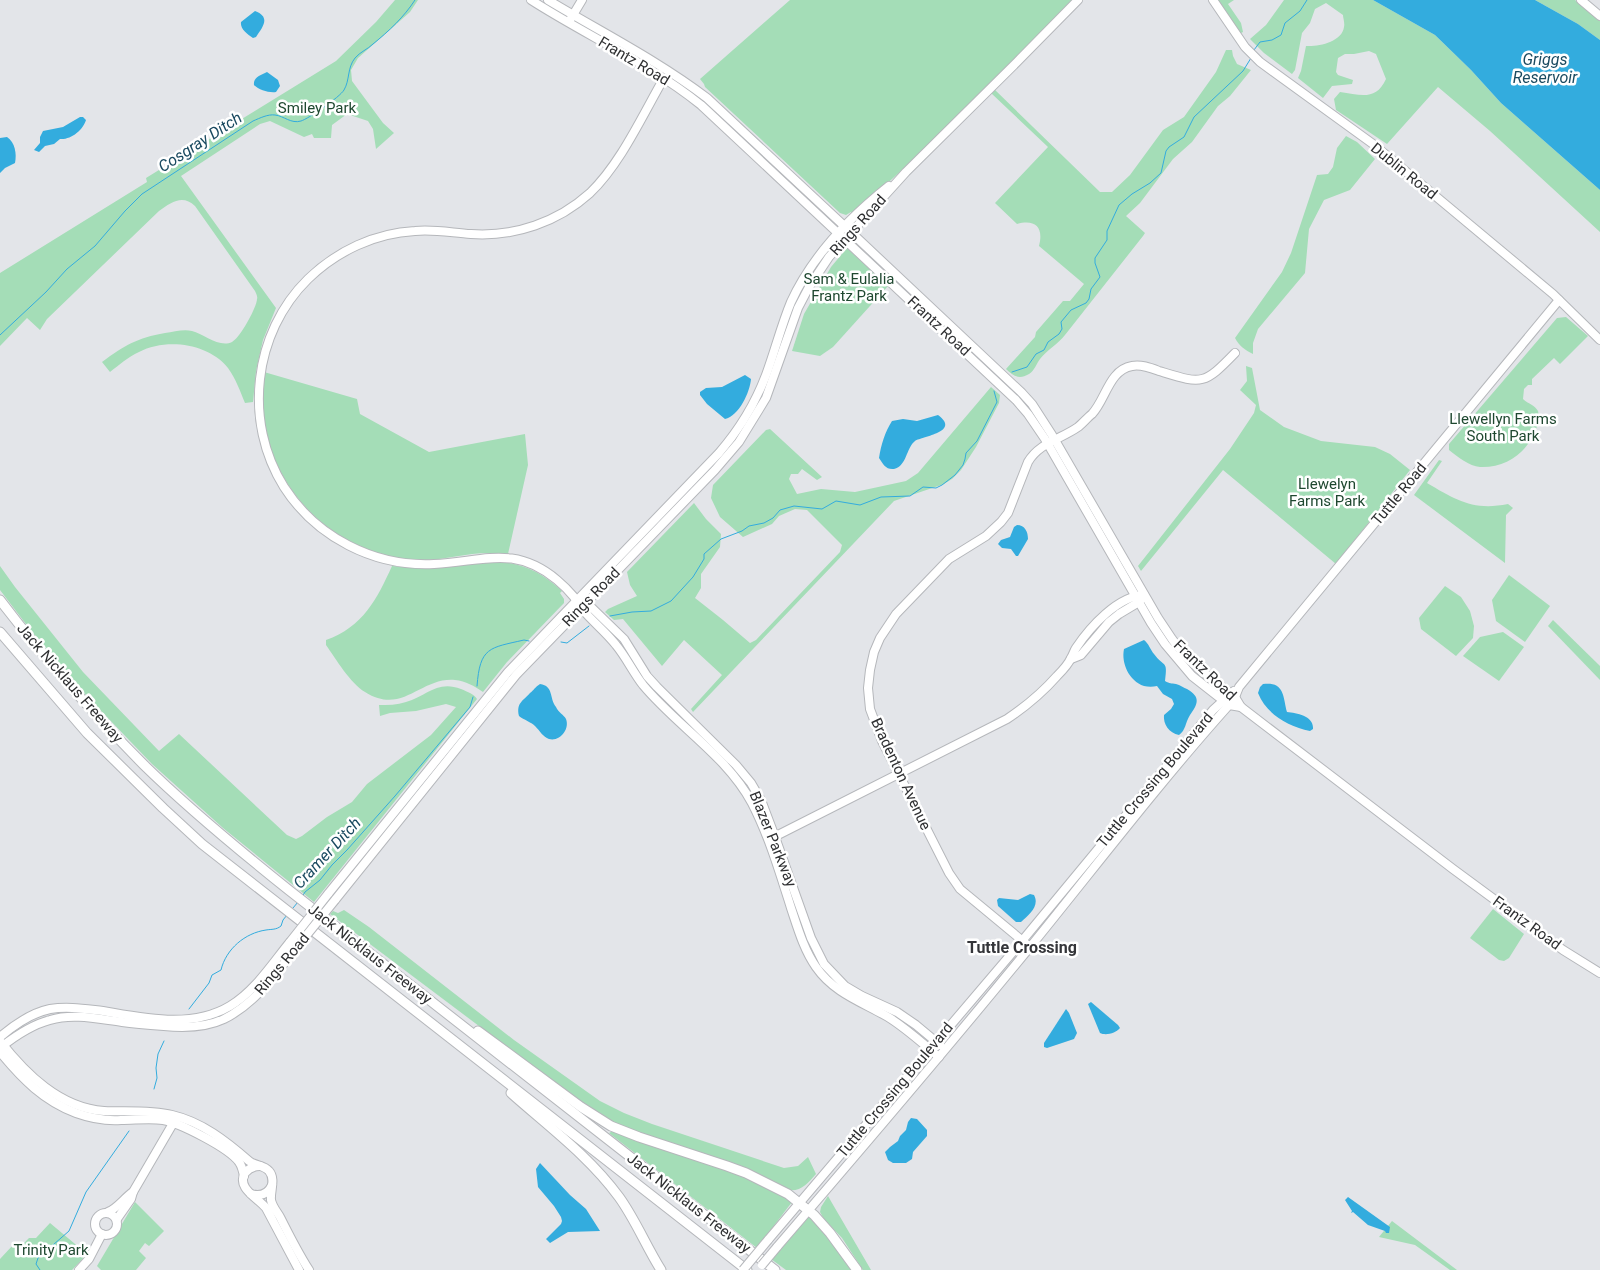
<svg xmlns="http://www.w3.org/2000/svg" width="1600" height="1270" font-family="Roboto,sans-serif">
	<style>
		.green { fill: #a4ddb7 }
		.water { fill: #33acde }
		.lines { fill: none; stroke-linecap: round; stroke-linejoin: round }
		.stream { stroke: #33acde; stroke-width: 1 }
		.secondary-casing { stroke: #b5b7bb; stroke-width: 10 }
		.primary-casing { stroke: #b5b7bb; stroke-width: 10 }
		.highway-casing { stroke: #b5b7bb; stroke-width: 11 }
		.secondary { stroke: #fff; stroke-width: 8 }
		.primary { stroke: #fff; stroke-width: 8 }
		.highway { stroke: #fff; stroke-width: 9 }
		.secondary-bridge-casing { stroke: #b5b7bb; stroke-width: 10; stroke-linecap: butt }
		.secondary-bridge { stroke: #fff; stroke-width: 8 }
		.labels { text-anchor: middle; dominant-baseline: central; stroke-width: 5; stroke-linejoin: round; paint-order: stroke }
		.street-label { font-size: 15px; fill: #2f3032; stroke: #fff }
		.park-label { font-size: 15px; fill: #1f4830; stroke: #fff }
		.water-label { font-size: 16px; font-style: italic; fill: #1a4a60; stroke: #fff }
		.neighbourhood-label { font-size: 16px; font-weight: bold; fill: #343539; stroke: #fff }
	</style>
	<rect width="100%" height="100%" fill="#e3e5e9"/>
	<!-- green -->
	<g class="green">
		<path d="M395 0H418L410 12 358 58 351 70 352 81 383 123 394 133 376 149 373 129 368 121 347 114 332 125 331 138H314L312 134 304 137 270 121 260 124 181 176 276 308 263 340 256 371 253 402 245 403C240 391 236 379 228 368 208 343 166 338 139 352 128 357 119 365 110 372L102 362C125 345 137 338 165 333 174 332 183 329 192 331 204 334 219 348 232 342 240 338 257 307 257 299 258 297 256 293 255 291L195 206C183 194 171 202 159 211L47 319 40 330 27 318 0 346V273L147 182 146 178 336 61 376 22Z"/>
		<polygon points="790,0 1074,0 927,147 880,190 873,194 853,214 851,212 846,215 840,213 705,87 704,84 700,79"/>
		<polygon points="1216,0 1234,0 1228,4 1241,23 1243,32 1239,34"/>
		<path d="M1284 0H1373L1435 35 1471 70 1501 103 1600 190V232L1490 131 1438 87 1387 144 1336 110 1334 99 1340 92C1361 95 1376 101 1386 79L1376 54 1369 51 1354 54H1345L1338 58 1336 72 1338 75 1353 80 1352 84 1332 86 1323 98 1298 78 1301 71 1306 46C1318 47 1342 42 1344 27 1345 23 1343 18 1343 15L1326 3 1315 9 1310 23 1302 33 1295 70 1292 74 1264 53 1250 39 1266 25Z"/>
		<polygon points="1535,0 1575,0 1600,21 1600,40 1578,24"/>
		<path d="M1226 50H1232L1233 56 1237 64 1251 70 1230 96 1218 106 1192 142 1173 159 1140 203 1126 216 1145 233 1143 236C1117 269 1091 302 1065 335 1058 344 1047 350 1040 359 1036 364 1035 370 1029 374 1019 380 1013 376 1006 369L1035 337 1036 332 1063 301H1070L1084 284 1039 246C1044 227 1035 219 1017 224L995 203 1048 147 991 93 994 89 1100 192H1112L1130 175 1163 130 1184 117 1216 72Z"/>
		<path d="M1346 136 1357 142 1375 159 1350 190 1324 200 1309 229 1305 273 1258 329 1253 343V354C1245 350 1239 346 1235 338L1282 272 1291 253 1317 175 1328 174 1333 167 1337 148Z"/>
		<polygon points="847,248 888,286 833,347 820,356 792,351 804,314 831,267"/>
		<path d="M1566 317 1588 336 1560 364 1554 358 1532 379V385H1528L1524 389 1523 399C1527 403 1535 405 1538 411 1540 419 1537 428 1534 434 1524 455 1504 468 1480 467 1469 466 1458 457 1449 450V444L1557 318Z"/>
		<polygon points="1246,366 1252,368 1260,410 1284,427 1321,441 1375,447 1390,454 1410,470 1336,564 1223,470 1141,571 1138,566 1230,449 1254,413 1256,405 1240,390 1247,381"/>
		<path d="M264 372 357 399 360 414 429 452 525 434 528 465 508 554C502 554 496 553 489 553 465 553 442 561 418 560 343 557 280 501 265 428 262 410 263 391 264 372Z"/>
		<polygon points="991,387 1000,395 999,403 976,447 961,470 952,479 944,484 894,501 693,712 691,709 722,675 684,640 662,666 623,619 614,620 605,612 608,609 637,596 630,585 627,572 694,503 706,519 721,534 720,547 701,574 701,588 695,598 723,620 750,643 756,640 840,552 842,545 807,510 795,509 779,516 772,524 743,537 720,517 711,498 713,485 766,430 770,429 822,477 817,480 802,469 798,474 791,474 789,479 797,494 821,489 855,492 906,481 918,473"/>
		<path d="M1439 460 1442 461 1427 483C1456 500 1473 511 1508 504L1513 508 1506 515 1505 563 1414 495Z"/>
		<path d="M488 561C519 562 538 569 562 591L560 593 564 599V603L507 662 483 692C474 686 466 681 455 680 420 677 403 716 365 692 350 683 336 659 326 645V640C363 627 377 599 392 566 428 569 453 566 488 561Z"/>
		<path d="M0 566 15 587 83 672 159 751 179 734 287 835 296 839 302 836 327 817 352 802 367 784 431 735 456 707 446 704 416 711 390 713 380 716 379 705C388 705 397 705 406 702 427 696 437 680 461 689 468 692 474 694 477 699L314 902 223 828 152 764 82 691 32 632 0 590Z"/>
		<polygon points="1509,575 1550,606 1525,642 1496,621 1492,600"/>
		<polygon points="1445,586 1461,597 1470,611 1474,626 1473,638 1456,656 1421,629 1419,618"/>
		<polygon points="1553,620 1600,666 1600,680 1548,626"/>
		<polygon points="1503,632 1524,647 1499,681 1463,656 1480,637"/>
		<polygon points="1493,909 1524,934 1509,958 1504,961 1499,960 1470,938"/>
		<path d="M344 910 369 927 514 1040 600 1101 624 1113 652 1124 784 1168 798 1166 808 1157 816 1174C808 1183 801 1192 788 1190L636 1134 610 1122 580 1102 330 914 333 911 338 913Z"/>
		<polygon points="615,1130 724,1168 770,1188 792,1202 757,1248 609,1133"/>
		<polygon points="828,1196 832,1203 871,1270 863,1270 842,1238 824,1219 820,1212 821,1207"/>
		<polygon points="135,1202 164,1231 149,1246 145,1243 139,1251 146,1258 136,1270 101,1270 97,1266"/>
		<polygon points="808,1216 830,1239 853,1270 786,1270 771,1259"/>
		<polygon points="1392,1221 1457,1270 1450,1270 1415,1245 1379,1237"/>
		<polygon points="50,1223 87,1254 72,1270 0,1270 0,1259 13,1245 18,1249 29,1238 36,1238"/>
	</g>
	<!-- water -->
	<g class="water">
		<polygon points="1373,0 1535,0 1578,24 1600,40 1600,190 1501,103 1471,70 1435,35"/>
		<path d="M255 11C271 17 263 27 256 37L253 38C247 34 240 29 241 22Z"/>
		<path d="M267 72 278 80 280 86 276 92C269 93 259 90 254 85 253 77 261 75 267 72Z"/>
		<path d="M80 117H83L86 120C83 130 71 140 60 139L54 144 45 146 39 152 34 150 40 143V137L43 131 63 127Z"/>
		<path d="M7 137C15 142 17 154 15 163L5 168 0 173V138Z"/>
		<path d="M745 375 751 379C750 392 739 416 725 419L707 404 700 395V392L706 388 722 387Z"/>
		<path d="M938 415C961 432 923 436 915 441 906 448 907 466 894 469 886 470 883 464 879 458 881 445 885 432 892 421L903 419 917 421Z"/>
		<path d="M1017 525C1025 525 1028 532 1028 539L1018 556H1016L1011 549 1002 548 998 544 1001 540 1010 537 1014 527Z"/>
		<path d="M1144 640C1149 644 1150 649 1154 654 1164 668 1168 659 1165 681 1170 684 1171 683 1176 684 1180 685 1184 688 1187 689 1201 697 1198 704 1190 715 1185 723 1186 730 1179 735 1169 733 1163 724 1164 715L1171 709 1174 704 1172 699 1163 694 1157 686C1153 687 1148 687 1144 686 1129 681 1121 663 1124 649Z"/>
		<path d="M540 684C554 686 549 698 556 707 558 712 564 715 566 719 570 729 560 742 549 739 543 737 540 731 535 726 531 722 524 720 519 716 516 703 523 701 530 693 534 690 535 687 540 684Z"/>
		<path d="M1263 684C1285 681 1283 698 1287 712 1297 713 1314 716 1313 729L1310 731C1288 726 1267 715 1258 693L1260 687Z"/>
		<path d="M1030 894 1034 895C1040 906 1029 915 1021 922H1016L998 906 997 900 999 898 1018 900Z"/>
		<path d="M1091 1002 1118 1025 1120 1028C1116 1033 1106 1036 1100 1033L1088 1004Z"/>
		<polygon points="1066,1009 1069,1013 1077,1033 1074,1039 1047,1048 1044,1047 1044,1043"/>
		<polygon points="911,1118 917,1119 927,1130 927,1136 913,1152 912,1159 906,1163 893,1163 888,1160 885,1152 890,1147 898,1141 900,1136 906,1130 908,1122"/>
		<polygon points="540,1163 570,1195 586,1209 600,1231 568,1232 550,1243 546,1239 561,1224 562,1221 561,1217 554,1206 538,1187 536,1169"/>
		<polygon points="1348,1197 1390,1227 1389,1233 1386,1233 1385,1231 1368,1225 1353,1212 1351,1213 1352,1211 1345,1200"/>
	</g>
	<g class="lines">
		<!-- stream -->
		<g class="stream">
			<polyline points="1254,50 1260,42 1272,40 1281,35 1285,23 1300,11 1307,0"/>
			<path d="M0 335 46 292 67 269 95 246 125 211 142 194 253 121C260 118 268 114 275 115 284 116 291 124 301 121 308 119 340 97 344 90 350 80 347 68 355 58 360 52 368 49 373 44 389 31 404 17 415 0"/>
			<polyline points="1012,372 1027,367 1036,354 1044,350 1048,342 1059,334 1062,329 1061,322 1071,310 1086,303 1089,299 1091,289 1100,277 1095,263 1095,258 1107,240 1107,231 1119,205 1132,194 1150,183 1161,173 1166,151 1169,147 1184,137 1194,117 1243,71 1251,58"/>
			<polyline points="610,616 632,612 651,611 671,601 693,577 704,559 704,554 721,539 742,531 749,526 764,523 773,518 780,510 794,506 822,509 836,501 860,505 881,497 910,496 923,487 936,488 942,485 955,475 963,465 965,459 966,453 977,441 997,402 994,391"/>
			<polyline points="561,642 567,643 589,626"/>
			<path d="M477 686C480 647 489 648 524 640L529 641"/>
			<polyline points="302,897 305,892 320,880 332,865 347,850 395,796 470,707 473,697"/>
			<polyline points="293,908 298,902"/>
			<path d="M189 1009 209 983 212 975 221 970C226 949 245 933 266 930 272 929 276 930 281 926L283 920 287 915"/>
			<polyline points="154,1089 157,1078 156,1068 158,1054 164,1041"/>
			<polyline points="40,1270 36,1264 38,1258 69,1231 86,1192 129,1131"/>
		</g>
		<defs>
			<g id="secondary">
				<polyline points="1213,0 1245,47 1260,62 1373,144 1553,294 1600,340"/>
				<polyline points="570,20 582,0"/>
				<path d="M664 78C642 116 621 163 590 193 558 222 515 237 471 234 453 233 434 229 415 231 375 233 337 251 308 279 253 333 243 422 284 487 316 537 374 567 434 564 482 562 514 544 557 580 563 585 569 591 574 597 577 601 579 606 583 610 593 622 606 632 616 645 626 657 633 672 643 685 677 726 726 755 752 803 769 836 780 873 791 908 798 929 804 950 816 967 834 993 862 1002 888 1017 906 1028 922 1043 939 1057"/>
				<polyline points="583,602 591,607 624,639 647,676 657,687 736,765 751,783 761,800 775,837 811,938 824,964 845,986 862,996 897,1012 916,1025 940,1045"/>
				<polyline points="1071,659 1081,655 1109,622 1119,614 1139,602 1142,598"/>
				<path d="M772 838 1007 719C1025 707 1042 693 1057 676 1062 671 1068 665 1071 658 1073 655 1074 651 1076 648 1090 627 1118 596 1144 595"/>
				<path d="M328 894 508 672 719 453C739 430 755 404 766 375 775 351 781 326 791 302 812 256 850 217 889 186"/>
				<polyline points="335,900 516,675 715,470 739,442 766,398 798,308 809,287 829,257 906,172 1017,62 1078,0"/>
				<path d="M1030 947 960 889 949 873 882 741 870 709 868 688 870 670 874 652 880 638 896 614 949 559 986 536 1001 522 1008 513 1028 462C1039 443 1061 439 1078 427 1082 424 1087 418 1092 414 1106 399 1109 370 1132 366 1141 364 1151 368 1159 371 1202 384 1203 386 1235 353"/>
				<path d="M0 1037C14 1025 31 1013 50 1009 68 1006 85 1009 103 1011 144 1018 192 1029 230 1006 255 991 272 964 290 942"/>
				<path d="M0 1041C26 1074 60 1108 104 1111 125 1112 151 1110 172 1115 202 1122 226 1141 249 1161 255 1166 264 1165 269 1171 276 1179 270 1191 271 1200 272 1206 277 1212 280 1217 289 1235 298 1253 309 1270"/>
				<path d="M0 1048C15 1036 31 1025 50 1020 73 1013 98 1019 122 1022 136 1024 150 1025 164 1026 184 1028 205 1028 224 1019 256 1003 275 974 297 947"/>
				<path d="M0 1052C22 1079 44 1101 76 1113 90 1118 107 1121 121 1120 135 1120 150 1118 163 1120 180 1123 229 1148 239 1162 242 1166 243 1171 244 1176"/>
				<path d="M260 1166C254 1166 249 1168 245 1173 236 1188 258 1198 266 1208L299 1270"/>
				<path d="M251 1194C261 1197 268 1194 272 1185"/>
				<path d="M108 1212C118 1208 124 1198 133 1192"/>
				<circle cx="106" cy="1224" r="11"/>
				<polyline points="117,1219 131,1199 133,1192 175,1120"/>
				<polyline points="768,1240 1012,953 1213,710 1234,691"/>
				<path d="M777 1247C864 1146 950 1045 1035 941 1099 862 1161 781 1229 705L1235 697 1239 687 1559 300"/>
				<polyline points="79,1270 89,1259 102,1234"/>
			</g>
			<g id="primary">
				<path d="M531 0C587 36 649 63 701 105L1016 400 1028 414 1045 439 1151 623 1165 644 1192 676 1229 705 1241 707"/>
				<path d="M548 0C601 32 657 60 707 98L855 236 1022 393 1032 404 1052 435 1158 618 1172 639 1184 655 1199 669 1235 697 1241 707 1453 869 1563 950 1600 973"/>
				<polyline points="1581,0 1600,16"/>
			</g>
			<g id="highway">
				<path d="M0 600C44 658 93 714 144 765 190 810 240 851 290 891L775 1270"/>
				<polyline points="0,632 87,733 163,808 202,844 747,1270"/>
				<polyline points="478,1031 581,1107 611,1126 639,1137 727,1166 746,1173 788,1194 814,1215 830,1233 857,1270"/>
				<path d="M511 1093C548 1126 589 1156 619 1197 635 1219 646 1246 661 1270"/>
			</g>
		</defs>
		<!-- secondary casing -->
		<use href="#secondary" class="secondary-casing"/>
		<!-- primary casing -->
		<use href="#primary" class="primary-casing"/>
		<!-- highway casing -->
		<use href="#highway" class="highway-casing"/>
		<!-- secondary -->
		<use href="#secondary" class="secondary"/>
		<!-- primary -->
		<use href="#primary" class="primary"/>
		<!-- highway -->
		<use href="#highway" class="highway"/>
		<defs>
			<g id="secondary-bridge">
				<polyline points="290,942 328,894"/>
				<polyline points="297,947 335,900"/>
				<polyline points="762,1265 777,1247"/>
				<polyline points="743,1270 768,1240"/>
			</g>
		</defs>
		<!-- secondary-bridge casing -->
		<use href="#secondary-bridge" class="secondary-bridge-casing"/>
		<!-- secondary-bridge -->
		<use href="#secondary-bridge" class="secondary-bridge"/>
	</g>
	<g class="labels">
		<!-- street labels -->
		<g class="street-label">
			<text transform="translate(634 61) rotate(31)">Frantz Road</text>
			<text transform="translate(1404 171) rotate(39)">Dublin Road</text>
			<text transform="translate(858 225) rotate(-48)">Rings Road</text>
			<text transform="translate(939 326) rotate(43)">Frantz Road</text>
			<text transform="translate(1399 494) rotate(-50)">Tuttle Road</text>
			<text transform="translate(591 597) rotate(-46)">Rings Road</text>
			<text transform="translate(1205 670) rotate(44)">Frantz Road</text>
			<text transform="translate(70 683) rotate(49)">Jack Nicklaus Freeway</text>
			<text transform="translate(901 774) rotate(65)">Bradenton Avenue</text>
			<text transform="translate(1155 780) rotate(-50)">Tuttle Crossing Boulevard</text>
			<text transform="translate(773 839) rotate(68)">Blazer Parkway</text>
			<text transform="translate(1527 923) rotate(36)">Frantz Road</text>
			<text transform="translate(370 954) rotate(38)">Jack Nicklaus Freeway</text>
			<text transform="translate(282 964) rotate(-50)">Rings Road</text>
			<text transform="translate(895 1090) rotate(-50)">Tuttle Crossing Boulevard</text>
			<text transform="translate(689 1203) rotate(38)">Jack Nicklaus Freeway</text>
		</g>
		<!-- park labels -->
		<g class="park-label">
			<text x="317" y="108">Smiley Park</text>
			<text x="849" y="279">Sam &amp; Eulalia<tspan x="849" dy="17">Frantz Park</tspan></text>
			<text x="1503" y="419">Llewellyn Farms<tspan x="1503" dy="17">South Park</tspan></text>
			<text x="1327" y="484">Llewelyn<tspan x="1327" dy="17">Farms Park</tspan></text>
			<text x="51" y="1250">Trinity Park</text>
		</g>
		<!-- water labels -->
		<g class="water-label">
			<text x="1545" y="59">Griggs<tspan x="1545" dy="18">Reservoir</tspan></text>
			<text transform="translate(200 142) rotate(-33)">Cosgray Ditch</text>
			<text transform="translate(327 853) rotate(-47)">Cramer Ditch</text>
		</g>
		<!-- neighbourhood labels -->
		<g class="neighbourhood-label">
			<text x="1022" y="947">Tuttle Crossing</text>
		</g>
	</g>
</svg>
